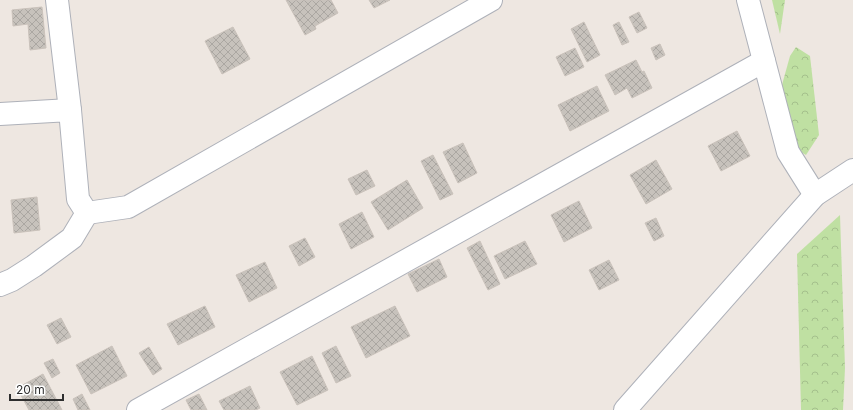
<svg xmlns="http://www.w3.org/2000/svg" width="853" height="410" font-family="Inter,sans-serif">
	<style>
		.forest { fill: url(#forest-crowns) }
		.building { fill: url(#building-cross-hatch); stroke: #cac2bb }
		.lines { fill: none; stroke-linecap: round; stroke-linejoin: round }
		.minor-casing { stroke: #aeb1b9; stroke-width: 24 }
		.minor { stroke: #fff; stroke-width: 22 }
	</style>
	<defs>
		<pattern id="forest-crowns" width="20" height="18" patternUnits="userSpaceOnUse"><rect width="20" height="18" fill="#bfe0a2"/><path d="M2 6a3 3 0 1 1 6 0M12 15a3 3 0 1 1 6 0" fill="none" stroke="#a4c08c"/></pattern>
		<pattern id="building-cross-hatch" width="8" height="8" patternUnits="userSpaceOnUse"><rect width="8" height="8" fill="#c7c2bc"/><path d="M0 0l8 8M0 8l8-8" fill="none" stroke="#aba7a2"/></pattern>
	</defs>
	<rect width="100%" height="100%" fill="#eee7e1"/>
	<!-- forest -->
	<g class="forest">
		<polygon points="772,0 785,0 780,34"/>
		<polygon points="796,47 810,56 819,135 806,155 794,148 780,92 790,56"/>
		<polygon points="840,215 845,368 843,410 801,410 797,254"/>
	</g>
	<!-- building -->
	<g class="building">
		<polygon points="286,0 331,0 338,13 315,26 316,29 305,35"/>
		<polygon points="369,0 390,0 374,8"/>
		<polygon points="42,7 46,48 30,50 28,24 13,26 12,10"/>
		<polygon points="639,12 647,28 637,33 629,17"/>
		<polygon points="584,22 600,55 587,62 571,29"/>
		<polygon points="619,22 629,42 622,45 613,25"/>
		<polygon points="233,27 250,59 222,74 205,41"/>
		<polygon points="660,44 665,55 656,60 651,48"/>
		<polygon points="575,48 584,67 565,76 556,57"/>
		<polygon points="636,60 642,72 644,71 652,88 632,98 627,88 615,95 605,75"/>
		<polygon points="597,86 609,111 570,131 558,105"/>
		<polygon points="737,131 750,156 721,171 708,146"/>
		<polygon points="463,143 477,173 458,183 443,152"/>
		<polygon points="433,155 453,194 440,200 421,161"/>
		<polygon points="656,160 672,189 646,204 630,175"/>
		<polygon points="367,170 375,186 356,195 348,179"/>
		<polygon points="407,180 423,208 388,230 371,202"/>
		<polygon points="37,197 40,230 14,233 11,200"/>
		<polygon points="579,201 592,228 564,242 551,215"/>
		<polygon points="362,212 374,237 351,249 339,224"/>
		<polygon points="656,218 664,236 654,241 645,223"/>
		<polygon points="305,238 315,257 299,266 289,246"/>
		<polygon points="480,241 500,284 488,290 467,248"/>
		<polygon points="525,241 537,264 505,279 494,256"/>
		<polygon points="439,259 447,277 417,292 408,274"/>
		<polygon points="609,260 619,280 599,290 589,270"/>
		<polygon points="265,262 277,288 249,302 236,275"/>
		<polygon points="205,306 215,327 178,345 167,324"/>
		<polygon points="395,306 410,336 366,358 351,327"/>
		<polygon points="61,318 71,337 57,344 47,325"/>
		<polygon points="112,346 127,376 91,394 76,365"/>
		<polygon points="336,346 351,376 336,383 322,353"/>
		<polygon points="149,347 162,369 153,375 139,353"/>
		<polygon points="312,356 328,390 297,405 280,372"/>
		<polygon points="53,359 60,373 52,378 44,363"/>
		<polygon points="43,374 62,410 29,410 17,388"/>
		<polygon points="250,386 260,408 256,410 224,410 219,401"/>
		<polygon points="82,394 90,410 78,410 73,399"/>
		<polygon points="199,394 207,410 191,410 186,400"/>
	</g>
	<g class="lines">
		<defs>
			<g id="minor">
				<polyline points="57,0 70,110"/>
				<polyline points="748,0 788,152 815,195"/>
				<polyline points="0,114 70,110 78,199 87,213"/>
				<polyline points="87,213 128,207 491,0"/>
				<polyline points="0,285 12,280 34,266 72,238 87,213"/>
				<polyline points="138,410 764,61"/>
				<polyline points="625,410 815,195 853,170"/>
			</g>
		</defs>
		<!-- minor casing -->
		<use href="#minor" class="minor-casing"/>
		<!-- minor -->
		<use href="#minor" class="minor"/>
	</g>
	<!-- scale -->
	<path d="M10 394v6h53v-6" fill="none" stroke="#2e2e2e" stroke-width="2"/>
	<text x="16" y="394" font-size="12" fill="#2e2e2e" stroke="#ffffff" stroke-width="3" paint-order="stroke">20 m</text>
</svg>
